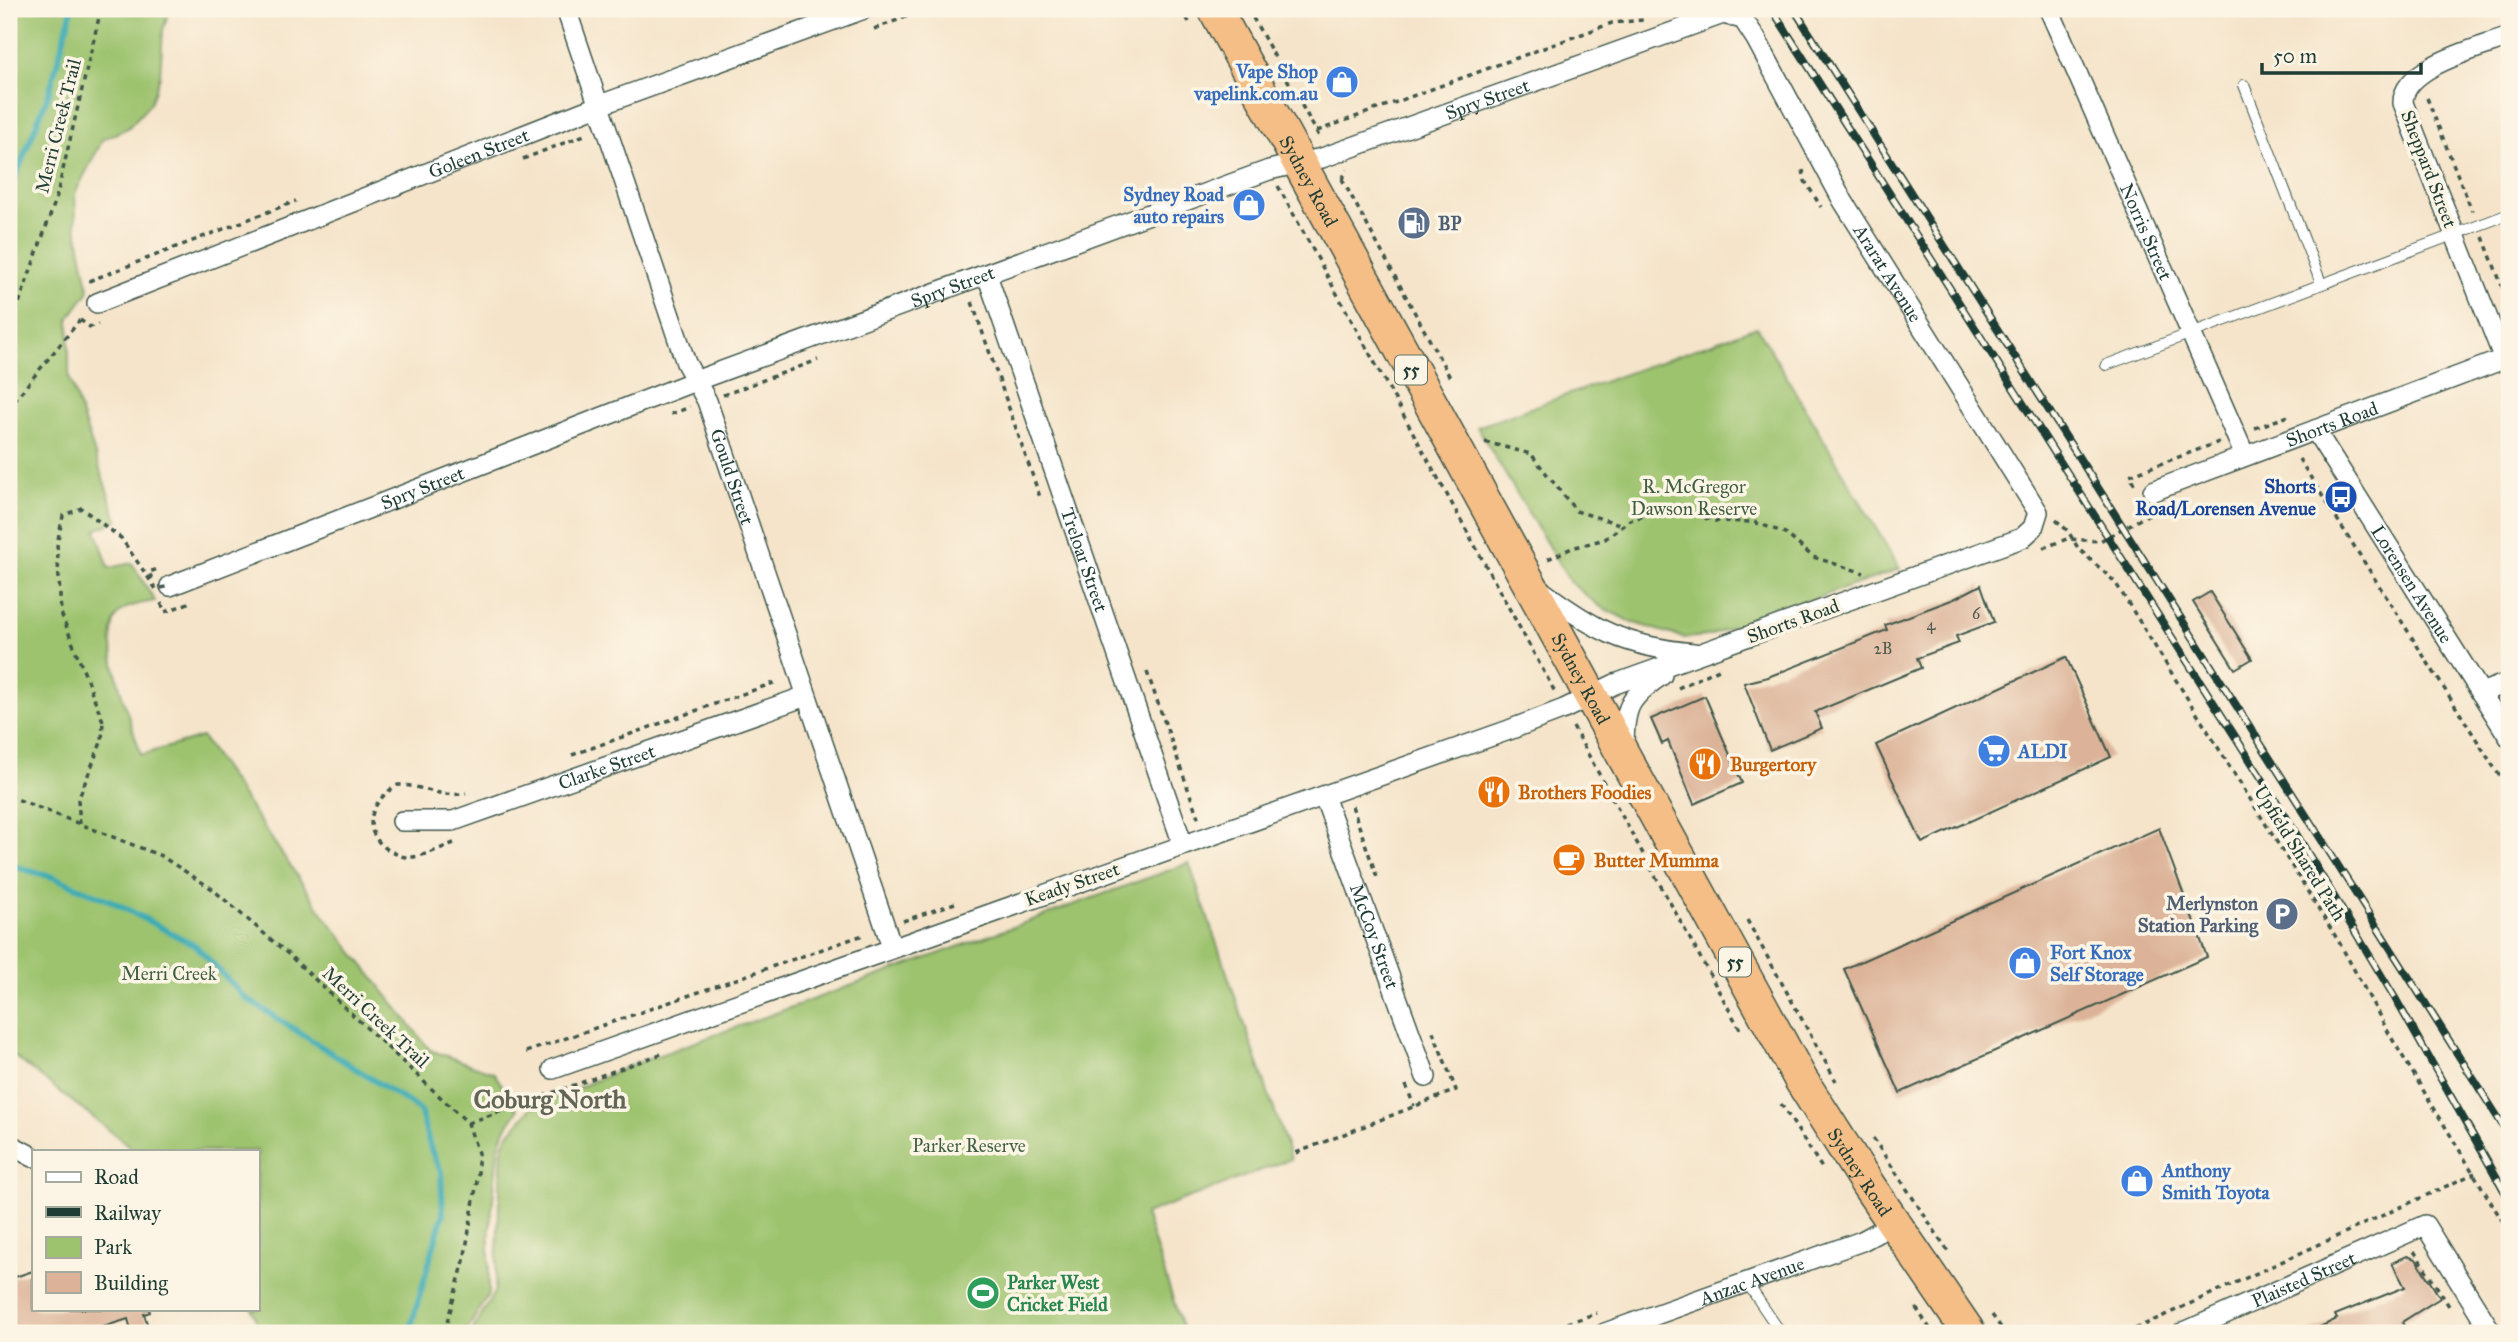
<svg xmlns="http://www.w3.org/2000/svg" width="2518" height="1342" font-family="'IM FELL Great Primer',serif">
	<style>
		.green { fill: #9dc36e; stroke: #5e8051; stroke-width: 2 }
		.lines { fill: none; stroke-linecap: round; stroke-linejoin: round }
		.stream { stroke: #3aabb4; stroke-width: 6 }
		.building { fill: #dcb398 }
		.service-casing { stroke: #3f564a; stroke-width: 12 }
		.minor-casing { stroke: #3f564a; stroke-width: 22 }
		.trunk-casing { stroke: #3f564a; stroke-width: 36 }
		.path { stroke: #3f564a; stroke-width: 3.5; stroke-dasharray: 5 5; stroke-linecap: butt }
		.service { stroke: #fff; stroke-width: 10 }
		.minor { stroke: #fff; stroke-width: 19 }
		.trunk { stroke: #f5be86; stroke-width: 33 }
		.rail-casing { stroke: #1f3d34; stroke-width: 8 }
		.rail { stroke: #fcf5e5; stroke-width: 5; stroke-dasharray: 16; stroke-linecap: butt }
		.path-bridge { stroke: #3f564a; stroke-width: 3.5; stroke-dasharray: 5 5; stroke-linecap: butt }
		.labels { text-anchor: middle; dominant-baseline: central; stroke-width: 7; stroke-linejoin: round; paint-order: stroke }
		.number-label { font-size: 16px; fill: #4e5a4d }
		.shield { fill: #fcf5e5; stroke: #617469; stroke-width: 2 }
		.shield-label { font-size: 18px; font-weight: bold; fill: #1f3d34 }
		.shop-label { font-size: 19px; font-weight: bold; fill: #366cbe; stroke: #fcf5e5; text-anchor: start }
		.street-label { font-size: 19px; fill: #1f3d34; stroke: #fcf5e5 }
		.service-label { font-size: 19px; font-weight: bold; fill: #4e5e75; stroke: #fcf5e5; text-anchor: start }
		.park-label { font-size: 19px; fill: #3e5e42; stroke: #fcf5e5 }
		.transit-label { font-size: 19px; font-weight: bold; fill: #164399; stroke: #fcf5e5; text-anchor: end }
		.food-label { font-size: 19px; font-weight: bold; fill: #c56008; stroke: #fcf5e5; text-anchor: start }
		.leisure-label { font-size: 19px; font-weight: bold; fill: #27864d; stroke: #fcf5e5; text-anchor: start }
		.district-label { font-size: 26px; font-weight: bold; fill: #616657; stroke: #fcf5e5 }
	</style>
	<rect width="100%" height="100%" fill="#fcf5e5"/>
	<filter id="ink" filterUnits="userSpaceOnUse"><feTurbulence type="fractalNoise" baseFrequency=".0143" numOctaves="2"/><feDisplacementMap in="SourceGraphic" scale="14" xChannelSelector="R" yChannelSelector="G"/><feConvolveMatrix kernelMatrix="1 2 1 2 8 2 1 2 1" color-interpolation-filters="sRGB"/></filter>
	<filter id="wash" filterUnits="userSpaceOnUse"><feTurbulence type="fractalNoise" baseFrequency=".00686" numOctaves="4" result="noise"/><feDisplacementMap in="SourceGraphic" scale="28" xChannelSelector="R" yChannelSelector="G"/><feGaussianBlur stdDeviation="1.57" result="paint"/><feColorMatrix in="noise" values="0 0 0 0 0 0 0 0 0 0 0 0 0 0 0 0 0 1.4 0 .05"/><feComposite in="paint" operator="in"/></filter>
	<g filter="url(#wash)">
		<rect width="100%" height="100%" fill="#f5e4ca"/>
		<!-- green -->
		<g class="green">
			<path d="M9 9H170L163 30 160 76 150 104 128 128 103 139 75 193 76 226 89 291 69 318V377L117 520 96 530 109 568 132 563 155 601C146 603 132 604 123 610 92 629 133 725 141 755L202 737 324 915 430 1050 494 1073 518 1110 505 1129 498 1149 489 1238V1293L465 1333H255L256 1319 252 1309H257V1151H136L9 1052Z"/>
			<polygon points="1757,327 1900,569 1708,636 1684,638 1631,622 1599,606 1570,582 1477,427"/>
			<polygon points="1189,863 1291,1159 1145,1214 1184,1333 471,1333 495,1291 502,1149 507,1136 532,1107 635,1064"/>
		</g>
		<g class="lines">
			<!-- stream -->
			<g class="stream">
				<polyline points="9,193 49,93 72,9"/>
				<polyline points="9,865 53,877 111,901 196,946 244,997 420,1110 431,1150 441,1171 443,1214 409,1333"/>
			</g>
		</g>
		<g id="blocks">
			<!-- building -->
			<g class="building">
				<polygon points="1981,585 1994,622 1956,636 1959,643 1917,658 1921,668 1815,712 1822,728 1770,750 1744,683 1768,677 1887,630 1885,625 1954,599"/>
				<polygon points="2210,592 2252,659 2235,669 2193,602"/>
				<polygon points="2066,657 2111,757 1922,843 1876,745"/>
				<polygon points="1705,696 1742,783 1694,804 1668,741 1662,744 1651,719"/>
				<polygon points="2159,828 2207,957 1900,1093 1844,969"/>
				<polygon points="2407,1256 2416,1259 2440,1298 2402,1322 2407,1333 2307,1333 2337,1319 2335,1315 2405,1287 2392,1263"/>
				<polygon points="33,1271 33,1309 149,1309 150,1312 144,1314 150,1333 132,1333 128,1319 84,1333 9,1333 9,1279"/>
			</g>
		</g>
	</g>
	<g filter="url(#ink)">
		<use href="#blocks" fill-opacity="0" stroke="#3f564a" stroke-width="2"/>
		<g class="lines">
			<defs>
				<g id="service">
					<polyline points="2244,85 2321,283"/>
					<polyline points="2106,365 2509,214"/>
					<polyline points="1747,1283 1781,1333"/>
				</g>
				<g id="minor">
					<path id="s1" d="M566 9 686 363 707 401 892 947"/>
					<path id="s2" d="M2049 9 2245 456"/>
					<path id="s3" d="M987 275 1183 845"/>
					<path id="s4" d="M97 303 600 105 864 9"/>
					<path d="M2504 359 2403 103C2402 66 2480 48 2509 37"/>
					<path id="s5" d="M2315 430 2509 737"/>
					<path id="s6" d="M2153 491 2509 357"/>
					<path id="s7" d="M170 586 695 381 1269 170 1322 158 1723 14 1743 19 1756 39 1843 201 2038 512 2033 528 2022 538 1615 684 1564 709 1509 730 553 1069"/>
					<path d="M1538 588C1593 629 1624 647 1694 653"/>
					<polyline points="2481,693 2509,682"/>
					<path d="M1624 747C1624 707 1629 697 1662 675"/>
					<path id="s8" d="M1324 796 1426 1077"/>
					<path id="s9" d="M402 821H453L806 696"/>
					<polyline points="9,1144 33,1157"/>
					<path id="s10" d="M1605 1333 1862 1241 1895 1223"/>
					<path id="s11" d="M2182 1333 2425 1225 2492 1333"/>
				</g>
				<g id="trunk">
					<path id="s12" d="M1215 9 1801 1080 1868 1185 1969 1333"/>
				</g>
			</defs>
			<!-- service casing -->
			<use href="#service" class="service-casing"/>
			<!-- minor casing -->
			<use href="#minor" class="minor-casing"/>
			<!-- trunk casing -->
			<use href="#trunk" class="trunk-casing"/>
			<!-- path -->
			<g class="path">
				<polyline points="1182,9 1189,22"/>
				<polyline points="1248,9 1320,138"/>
				<polyline points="874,29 927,9"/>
				<polyline points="2427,98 2472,211"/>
				<polyline points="1317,131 1612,23 1643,20"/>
				<polyline points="523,159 587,134"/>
				<polyline points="1803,170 1805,181 1821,207"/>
				<polyline points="1342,179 1347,170"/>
				<polyline points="1342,179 1452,381"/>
				<polyline points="1278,186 1555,692"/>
				<polyline points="2483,237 2509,304"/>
				<polyline points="89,281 296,201"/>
				<polyline points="972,302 1041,500"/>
				<polyline points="80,320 90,327 98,324"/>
				<polyline points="723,395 818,360"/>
				<polyline points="14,401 80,320"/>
				<polyline points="9,411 12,403 12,323 56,199 101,9"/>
				<polyline points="671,414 690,407"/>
				<polyline points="2255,428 2291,415"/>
				<polyline points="1485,442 1531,454 1576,511 1623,525"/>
				<polyline points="2299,459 2509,791"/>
				<polyline points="2134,484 2130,475 2219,442"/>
				<polyline points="2056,520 2068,531 2078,548 2115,582 2339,942 2391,1037 2509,1232"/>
				<polyline points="2043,548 2067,539 2100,541 2155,511"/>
				<polyline points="1548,559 1572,548 1605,539 1630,520 1674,508 1714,521 1754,522 1785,533 1813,557 1864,573"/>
				<polyline points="152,579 149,572 158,569"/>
				<polyline points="161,603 165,612 191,602"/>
				<polyline points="1147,672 1199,820"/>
				<polyline points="1678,688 1719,669"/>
				<polyline points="1573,727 1742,1033"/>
				<polyline points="572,755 779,681"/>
				<polyline points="9,796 161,856 211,888 288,954 468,1123 478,1153 478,1175 464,1261 444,1333"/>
				<polyline points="1352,806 1378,880"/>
				<polyline points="80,824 78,800 102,740 103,721"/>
				<path d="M454 843C440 848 422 858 407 857 400 857 393 852 387 849 358 829 373 798 398 785 424 785 439 799 466 793"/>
				<polyline points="1747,920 1836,1081"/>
				<polyline points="903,921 955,903"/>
				<polyline points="526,1052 866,934"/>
				<polyline points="1406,1085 1414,1106"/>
				<polyline points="1781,1104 1822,1168"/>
				<polyline points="468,1123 664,1053"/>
				<polyline points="1873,1138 1948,1251"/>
				<polyline points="1296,1153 1456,1090 1432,1029"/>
				<polyline points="2414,1251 2449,1306"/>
				<polyline points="1916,1308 1933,1333"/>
				<polyline points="1992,1315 2005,1333"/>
				<polyline points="1539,1333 1597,1313"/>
				<polyline points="2126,1333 2475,1173"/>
			</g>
			<!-- service -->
			<use href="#service" class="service"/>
			<!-- minor -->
			<use href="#minor" class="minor"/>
			<!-- trunk -->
			<use href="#trunk" class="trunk"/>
			<defs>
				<g id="rail">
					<polyline points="1772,9 2280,807 2395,998 2509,1199"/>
					<polyline points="1794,9 2509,1135"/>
				</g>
			</defs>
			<!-- rail casing -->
			<use href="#rail" class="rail-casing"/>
			<!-- rail -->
			<use href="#rail" class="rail"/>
			<!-- path-bridge -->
			<polyline class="path-bridge" points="103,721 61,613 57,544 63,516 81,508 121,538 156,589 170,586"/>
		</g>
	</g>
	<!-- icons -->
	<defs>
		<symbol id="shop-disc" viewBox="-11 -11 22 22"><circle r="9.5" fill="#3f7fe0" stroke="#fcf5e5"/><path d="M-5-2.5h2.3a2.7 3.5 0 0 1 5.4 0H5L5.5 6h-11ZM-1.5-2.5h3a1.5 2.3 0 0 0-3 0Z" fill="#fff"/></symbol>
		<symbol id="fuel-disc" viewBox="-11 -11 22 22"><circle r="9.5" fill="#5c6f8a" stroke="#fcf5e5"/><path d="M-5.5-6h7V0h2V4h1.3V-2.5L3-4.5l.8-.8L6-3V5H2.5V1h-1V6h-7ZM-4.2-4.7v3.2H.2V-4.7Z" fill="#fff"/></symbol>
		<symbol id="bus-disc" viewBox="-11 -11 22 22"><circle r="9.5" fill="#1a4fb4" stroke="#fcf5e5"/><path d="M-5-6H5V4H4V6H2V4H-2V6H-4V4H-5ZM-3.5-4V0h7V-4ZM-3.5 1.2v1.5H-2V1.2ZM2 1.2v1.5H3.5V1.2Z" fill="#fff"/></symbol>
		<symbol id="supermarket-disc" viewBox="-11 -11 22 22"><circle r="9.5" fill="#3f7fe0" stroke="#fcf5e5"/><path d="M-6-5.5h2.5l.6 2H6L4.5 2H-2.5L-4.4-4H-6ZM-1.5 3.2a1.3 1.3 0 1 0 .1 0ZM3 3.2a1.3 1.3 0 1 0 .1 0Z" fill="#fff"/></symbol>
		<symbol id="restaurant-disc" viewBox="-11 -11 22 22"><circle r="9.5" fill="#e8710a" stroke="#fcf5e5"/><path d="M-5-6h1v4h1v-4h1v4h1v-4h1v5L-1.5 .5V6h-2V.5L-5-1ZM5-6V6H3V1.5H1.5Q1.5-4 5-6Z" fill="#fff"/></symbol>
		<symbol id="cafe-disc" viewBox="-11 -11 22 22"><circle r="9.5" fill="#e8710a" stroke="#fcf5e5"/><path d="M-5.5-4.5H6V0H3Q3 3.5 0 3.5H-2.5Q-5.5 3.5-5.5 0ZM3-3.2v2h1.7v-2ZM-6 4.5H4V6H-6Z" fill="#fff"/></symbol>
		<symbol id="parking-disc" viewBox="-11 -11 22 22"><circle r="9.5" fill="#5c6f8a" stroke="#fcf5e5"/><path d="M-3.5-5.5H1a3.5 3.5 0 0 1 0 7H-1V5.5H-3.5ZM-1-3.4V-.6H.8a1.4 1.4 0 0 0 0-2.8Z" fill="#fff"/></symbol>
		<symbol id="stadium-disc" viewBox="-11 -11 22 22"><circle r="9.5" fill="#2e9e5b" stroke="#fcf5e5"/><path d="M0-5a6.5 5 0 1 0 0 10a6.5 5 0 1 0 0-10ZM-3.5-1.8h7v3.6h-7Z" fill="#fff"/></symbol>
	</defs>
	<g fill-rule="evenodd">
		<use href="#shop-disc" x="1323" y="63" width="38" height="38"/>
		<use href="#shop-disc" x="1230" y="186" width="38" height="38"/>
		<use href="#fuel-disc" x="1395" y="204" width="38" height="38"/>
		<use href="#bus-disc" x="2322" y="478" width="38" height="38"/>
		<use href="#supermarket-disc" x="1975" y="732" width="38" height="38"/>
		<use href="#restaurant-disc" x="1686" y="745" width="38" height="38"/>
		<use href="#restaurant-disc" x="1475" y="773" width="38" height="38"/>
		<use href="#cafe-disc" x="1550" y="841" width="38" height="38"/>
		<use href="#parking-disc" x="2263" y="895" width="38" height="38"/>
		<use href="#shop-disc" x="2006" y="944" width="38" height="38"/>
		<use href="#shop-disc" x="2118" y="1162" width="38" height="38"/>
		<use href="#stadium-disc" x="964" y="1274" width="38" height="38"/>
	</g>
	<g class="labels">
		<!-- number labels -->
		<g class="number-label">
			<text x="1976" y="613">6</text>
			<text x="1931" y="624">4</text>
			<text x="1883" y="648">2B</text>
		</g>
		<!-- shield labels -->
		<g class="shield">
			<rect x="1395" y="355.5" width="32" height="29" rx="5"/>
			<rect x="1719" y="947.5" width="32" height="29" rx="5"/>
		</g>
		<g class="shield-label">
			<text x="1411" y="370">55</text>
			<text x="1735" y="962">55</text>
		</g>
		<!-- shop labels -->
		<g class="shop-label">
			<text x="1318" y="71" text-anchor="end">Vape Shop<tspan x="1318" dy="22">vapelink.com.au</tspan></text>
			<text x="1224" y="194" text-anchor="end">Sydney Road<tspan x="1224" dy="22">auto repairs</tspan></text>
			<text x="2018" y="751">ALDI</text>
			<text x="2050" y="952">Fort Knox<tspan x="2050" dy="22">Self Storage</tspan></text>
			<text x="2162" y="1170">Anthony<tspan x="2162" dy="22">Smith Toyota</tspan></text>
		</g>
		<!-- street labels -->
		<g class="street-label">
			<text stroke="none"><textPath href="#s7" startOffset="1405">Spry Street</textPath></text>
			<text transform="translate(58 126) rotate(-76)">Merri Creek Trail</text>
			<text stroke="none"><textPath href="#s4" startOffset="410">Goleen Street</textPath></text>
			<text transform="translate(2429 169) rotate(69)">Sheppard Street</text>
			<text stroke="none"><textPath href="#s12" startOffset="196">Sydney Road</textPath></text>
			<text stroke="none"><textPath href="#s2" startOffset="243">Norris Street</textPath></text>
			<text stroke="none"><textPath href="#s7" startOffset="1969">Ararat Avenue</textPath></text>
			<text stroke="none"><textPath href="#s7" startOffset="838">Spry Street</textPath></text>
			<text stroke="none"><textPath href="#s6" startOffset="191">Shorts Road</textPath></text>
			<text stroke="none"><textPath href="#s1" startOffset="497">Gould Street</textPath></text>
			<text stroke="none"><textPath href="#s7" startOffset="271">Spry Street</textPath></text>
			<text stroke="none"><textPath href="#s3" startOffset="301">Treloar Street</textPath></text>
			<text stroke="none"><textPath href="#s5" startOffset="182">Lorensen Avenue</textPath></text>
			<text transform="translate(1793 621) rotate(-20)">Shorts Road</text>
			<text stroke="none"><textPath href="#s12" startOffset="763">Sydney Road</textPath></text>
			<text stroke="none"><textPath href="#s9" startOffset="214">Clarke Street</textPath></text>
			<text transform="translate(2300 853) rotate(58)">Upfield Shared Path</text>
			<text transform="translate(1072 884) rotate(-19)">Keady Street</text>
			<text stroke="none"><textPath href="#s8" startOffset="149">McCoy Street</textPath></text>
			<text transform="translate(376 1017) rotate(43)">Merri Creek Trail</text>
			<text stroke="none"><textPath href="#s12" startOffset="1330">Sydney Road</textPath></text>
			<text stroke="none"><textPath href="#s11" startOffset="133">Plaisted Street</textPath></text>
			<text stroke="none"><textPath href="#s10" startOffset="156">Anzac Avenue</textPath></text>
		</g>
		<!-- service labels -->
		<g class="service-label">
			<text x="1438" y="223">BP</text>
			<text x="2258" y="903" text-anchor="end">Merlynston<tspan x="2258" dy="22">Station Parking</tspan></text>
		</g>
		<!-- park labels -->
		<g class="park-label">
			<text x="1694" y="486">R. McGregor<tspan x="1694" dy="22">Dawson Reserve</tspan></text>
			<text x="169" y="973">Merri Creek</text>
			<text x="969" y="1145">Parker Reserve</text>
		</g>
		<!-- transit labels -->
		<g class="transit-label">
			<text x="2316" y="486">Shorts<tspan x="2316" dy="22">Road/Lorensen Avenue</tspan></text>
		</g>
		<!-- food labels -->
		<g class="food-label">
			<text x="1730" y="764">Burgertory</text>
			<text x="1518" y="792">Brothers Foodies</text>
			<text x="1594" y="860">Butter Mumma</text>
		</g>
		<!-- leisure labels -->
		<g class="leisure-label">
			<text x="1007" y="1282">Parker West<tspan x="1007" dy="22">Cricket Field</tspan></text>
		</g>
		<!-- district labels -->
		<g class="district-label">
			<text x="550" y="1099">Coburg North</text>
		</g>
	</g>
	<!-- margin -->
	<rect width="2518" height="1342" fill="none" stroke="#fcf5e5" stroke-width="35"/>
	<!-- legend -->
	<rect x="32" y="1150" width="228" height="161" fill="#fcf5e5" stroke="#a4ab9e" stroke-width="2"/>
	<rect x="46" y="1172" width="35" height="10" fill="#ffffff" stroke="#a4ab9e" stroke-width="2"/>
	<text x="94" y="1184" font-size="21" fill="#1f3d34">Road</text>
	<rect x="46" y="1207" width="35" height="10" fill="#1f3d34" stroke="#a4ab9e" stroke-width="2"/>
	<text x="94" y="1220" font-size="21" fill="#1f3d34">Railway</text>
	<rect x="46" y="1237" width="35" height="21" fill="#9dc36e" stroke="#a4ab9e" stroke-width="2"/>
	<text x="94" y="1254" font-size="21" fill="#1f3d34">Park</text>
	<rect x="46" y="1272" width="35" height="21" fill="#dcb398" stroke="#a4ab9e" stroke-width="2"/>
	<text x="94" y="1290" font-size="21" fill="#1f3d34">Building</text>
	<!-- scale -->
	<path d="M2262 63v10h159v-10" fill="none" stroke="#1f3d34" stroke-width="3.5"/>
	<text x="2273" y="63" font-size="21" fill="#1f3d34" stroke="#fcf5e5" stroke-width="5" paint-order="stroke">50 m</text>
</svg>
